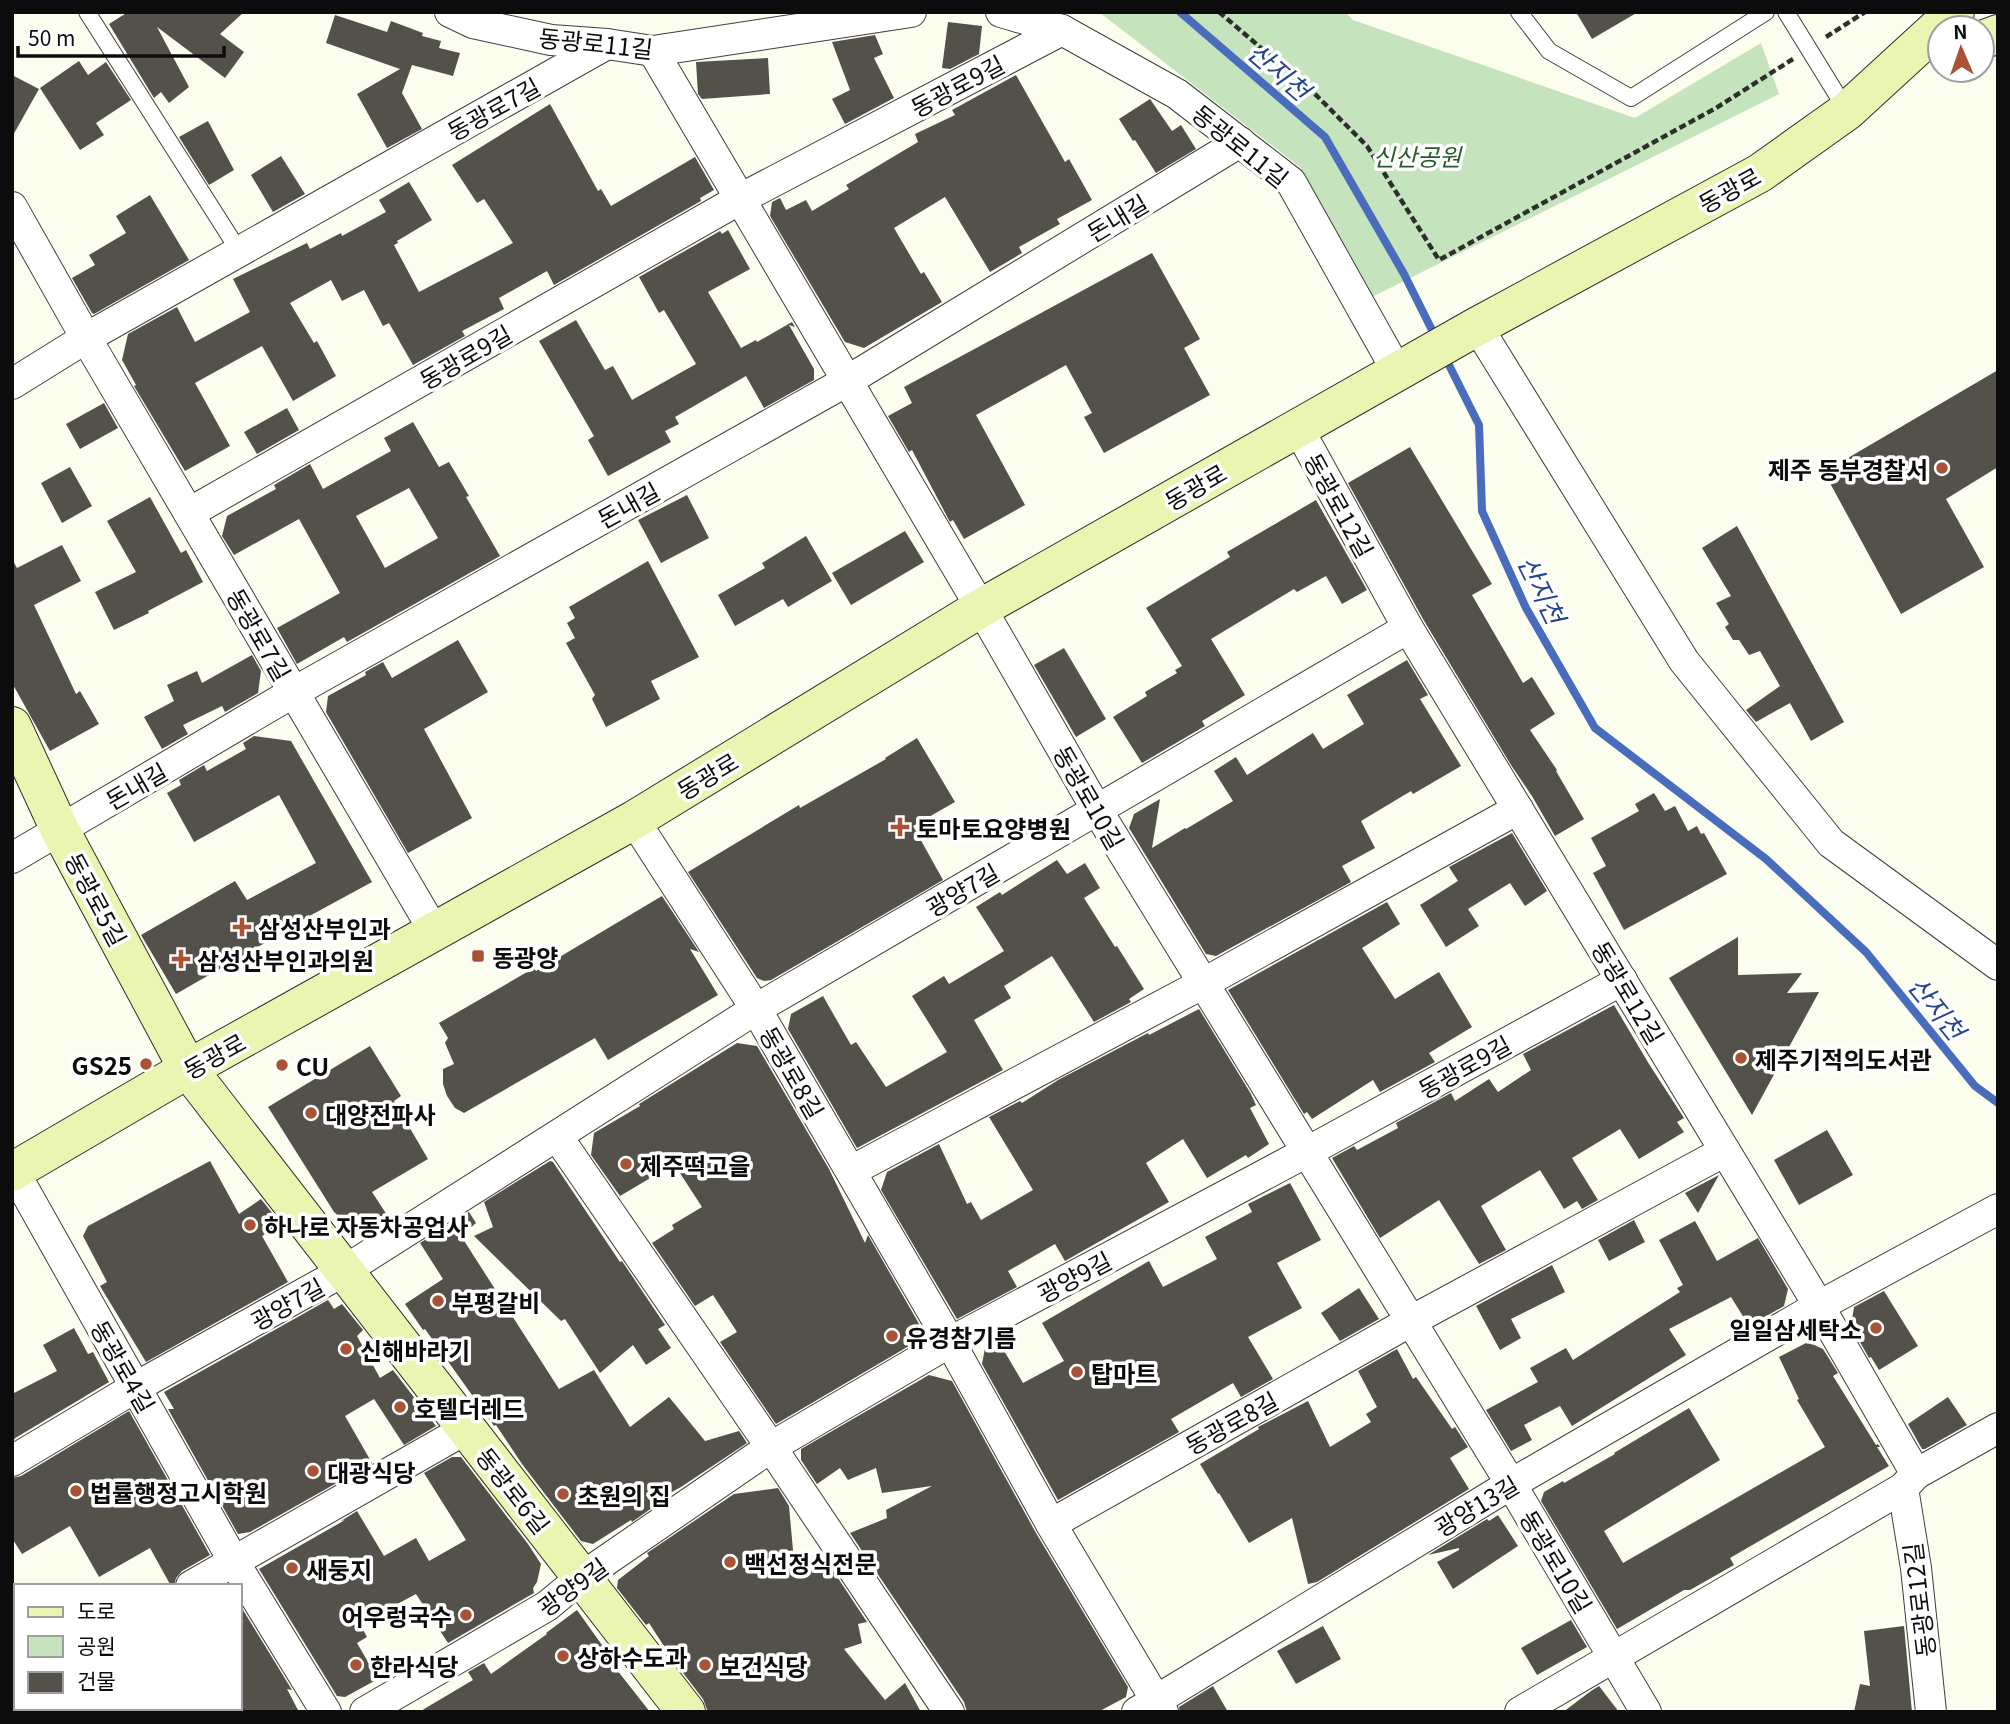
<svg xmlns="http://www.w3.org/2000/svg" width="2010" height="1724" font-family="Georgia,'Noto Sans KR',serif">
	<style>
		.green { fill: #c5e3bc }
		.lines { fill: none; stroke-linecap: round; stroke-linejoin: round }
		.stream { stroke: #496dbc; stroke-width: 8 }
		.building { fill: #54514a; fill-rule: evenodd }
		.lane-casing { stroke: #3f3f3f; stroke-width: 18 }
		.street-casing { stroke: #3f3f3f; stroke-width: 32 }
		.secondary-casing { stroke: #2e2e2e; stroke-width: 40 }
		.path { stroke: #2e2e2e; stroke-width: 4.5; stroke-dasharray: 7 3.5; stroke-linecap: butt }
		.lane { stroke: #fff; stroke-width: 16 }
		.street { stroke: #fff; stroke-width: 30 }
		.secondary { stroke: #e9f5b1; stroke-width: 38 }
		.poi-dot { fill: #aa5236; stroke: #fff; stroke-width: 2.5 }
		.labels { text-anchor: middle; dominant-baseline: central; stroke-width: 7; stroke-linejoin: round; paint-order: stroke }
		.street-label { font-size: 24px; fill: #0c0c0c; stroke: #fff }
		.park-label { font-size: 24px; font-style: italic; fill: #255c2a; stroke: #fff }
		.poi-label { font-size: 24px; font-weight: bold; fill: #0c0c0c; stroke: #fff; text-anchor: start }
		.water-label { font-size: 26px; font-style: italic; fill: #26438e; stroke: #fff }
	</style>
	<rect width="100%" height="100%" fill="#fbfdee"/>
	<!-- green -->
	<polygon class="green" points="1099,12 1345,12 1353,20 1635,118 1761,43 1779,94 1372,297 1300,167"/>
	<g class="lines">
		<!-- stream -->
		<g class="stream">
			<polyline points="1180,12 1325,137 1404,274 1437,340"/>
			<polyline points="1445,357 1479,425 1482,511 1526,608 1595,728 1766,859 1866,952 1975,1086 1998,1103"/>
		</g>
	</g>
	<!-- building -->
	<g class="building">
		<polygon points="128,12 244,12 220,34 244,52 225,78 157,27 189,87 169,103 161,92 154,98 109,24"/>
		<polygon points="1576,12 1638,12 1592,39"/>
		<polygon points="335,15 387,32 391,21 423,33 422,36 441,41 439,48 460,53 453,76 412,65 402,93 422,129 387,148 357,94 400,69 326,43"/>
		<polygon points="948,22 982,26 979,54 950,69 942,68"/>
		<polygon points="875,35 883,54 874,58 894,98 845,124 832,99 850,90 832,42"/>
		<polygon points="768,58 770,94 702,99 698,94 696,62"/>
		<polygon points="79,61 88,75 106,62 131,100 96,123 104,135 80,150 40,88"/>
		<polygon points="12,75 39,89 12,137"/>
		<polygon points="1016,75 1065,162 1069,159 1092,200 1057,219 1060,224 1019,247 1022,253 990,272 945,197 894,228 921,274 924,272 942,302 864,348 845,342 770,216 772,202 780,198 786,210 806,200 812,211 849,189 846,185 918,142 915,134 955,115 952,110"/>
		<polygon points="1150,99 1172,131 1181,125 1196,149 1156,173 1135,140 1133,141 1119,119"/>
		<polygon points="550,104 598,191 601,189 611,206 695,157 714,190 700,198 701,201 554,285 547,271 499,298 504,309 462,331 465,336 413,365 389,323 383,326 364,290 342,301 331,280 290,303 314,343 317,341 336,376 293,401 262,346 195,383 230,446 185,471 134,386 136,385 122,360 128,334 177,307 195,342 250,312 233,279 307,243 310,249 341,233 342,236 386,212 379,200 409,182 432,220 397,241 398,243 394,245 419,292 513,243 484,199 477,203 452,165"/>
		<polygon points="208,121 234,170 209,185 179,137"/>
		<polygon points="281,156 305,194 273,212 251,175"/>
		<polygon points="150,195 189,260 94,314 92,313 72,278 95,265 89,255 126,233 116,216"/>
		<polygon points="728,230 750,269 708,292 741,348 756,340 757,342 792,322 795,327 789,325 814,369 814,380 764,408 746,376 675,417 679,424 665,431 671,442 608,476 588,440 594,436 539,341 576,320 605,370 613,366 632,400 696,364 664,310 659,313 639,277 720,231 722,234"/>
		<polygon points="1152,253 1200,339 1184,348 1210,395 1104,453 1084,417 1092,413 1066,365 976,415 1025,505 964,539 953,520 950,522 912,450 909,452 888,416 912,403 904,387"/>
		<polygon points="1998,370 1998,467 1946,499 1984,567 1901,614 1824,472"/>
		<polygon points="104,403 118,428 80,449 66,424"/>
		<polygon points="287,408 299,430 257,454 244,432"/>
		<path d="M413 422 439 467 449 462 469 496 466 497 500 556 347 642 344 637 297 664 277 628 340 593 299 519 234 555 222 536 227 516 276 489 274 485 310 464 323 489 391 451 384 438ZM409 488 438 538 385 568 356 516Z"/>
		<polygon points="1410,447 1492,584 1472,595 1523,683 1532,677 1555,714 1530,730 1557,770 1556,771 1584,819 1555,836 1532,796 1511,765 1423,619 1348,483"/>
		<polygon points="70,467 92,506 62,523 41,483"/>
		<polygon points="687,495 709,538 661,563 638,520"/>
		<polygon points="150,497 181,553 186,550 203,582 148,611 149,613 114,630 95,592 136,572 107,521"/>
		<polygon points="1316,500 1367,590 1342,604 1326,576 1297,592 1294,589 1211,639 1245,695 1202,721 1205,726 1142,763 1113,717 1147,696 1145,692 1177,673 1175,670 1182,666 1146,608 1230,557 1227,552"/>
		<polygon points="1737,526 1844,722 1811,741 1790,703 1756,722 1746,710 1780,686 1760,651 1749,655 1739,640 1733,640 1725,627 1729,624 1716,603 1731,596 1702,548"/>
		<polygon points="905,531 924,562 851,605 832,573"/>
		<polygon points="806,536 832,581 788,607 783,599 735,626 718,595 765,568 762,563"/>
		<polygon points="62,545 81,581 34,605 76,694 80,691 99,724 50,751 12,683 12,559 17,568"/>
		<polygon points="648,561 699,657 651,681 660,699 606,727 592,699 595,695 566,643 575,638 567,623 575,618 569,607"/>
		<polygon points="458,640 488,692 424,729 472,818 408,853 326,712 328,696 366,675 365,672 383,662 392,678"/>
		<polygon points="1064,648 1106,719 1076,737 1034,665"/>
		<polygon points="252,655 261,671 258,693 225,712 222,706 183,725 188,734 162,749 144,717 174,701 167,685 197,671 202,683"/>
		<polygon points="1407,660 1428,695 1420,699 1461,766 1413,794 1411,791 1361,821 1375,848 1342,866 1351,882 1216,956 1206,954 1129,828 1134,814 1160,799 1152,848 1185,828 1186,829 1233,801 1214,771 1236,757 1247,775 1313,733 1323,749 1364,724 1347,695"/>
		<polygon points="254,736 291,741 372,882 269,938 270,940 176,994 141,935 235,881 247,900 316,863 279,795 194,842 167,793 181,785 179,780 204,765 207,771 246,749 243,743"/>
		<polygon points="917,738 955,802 913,826 943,880 771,980 764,981 757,978 688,872 799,805 800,808 886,759 885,758"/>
		<polygon points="1654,793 1665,811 1675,806 1688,831 1697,826 1701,834 1704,833 1727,874 1624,930 1593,873 1606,866 1591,838 1639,811 1635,804"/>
		<polygon points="1512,833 1547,891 1525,906 1510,883 1468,909 1479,926 1446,947 1420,905 1458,881 1449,867"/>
		<polygon points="1057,860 1067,874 1085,863 1100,888 1084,898 1115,947 1117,946 1144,989 1129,999 1131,1002 1094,1022 1052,956 1004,986 1011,998 974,1020 1003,1070 857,1148 788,1029 791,1014 823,996 851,1045 856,1042 886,1087 947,1052 912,996 944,976 949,984 1004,951 976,907 1000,892 1002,895"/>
		<polygon points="662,896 699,952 690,949 718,995 608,1060 595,1038 464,1113 455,1108 447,1096 443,1084 443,1069 454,1064 445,1043 448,1038 439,1023 534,968 536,971"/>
		<polygon points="1387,902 1400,924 1362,948 1395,999 1439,972 1472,1027 1429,1053 1435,1062 1380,1092 1373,1080 1312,1119 1307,1112 1304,1114 1228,990"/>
		<polygon points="1738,937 1738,975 1802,973 1787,993 1819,992 1752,1115 1669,978"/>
		<polygon points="1614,1005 1649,1064 1684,1118 1677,1122 1684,1132 1639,1159 1620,1129 1572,1158 1598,1200 1582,1209 1577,1201 1564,1209 1540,1170 1481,1206 1506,1250 1479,1264 1439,1200 1380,1238 1332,1158 1354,1146 1357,1150 1398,1128 1396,1123 1451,1093 1455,1101 1489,1079 1498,1092 1531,1070 1523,1054"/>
		<polygon points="1199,1009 1251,1094 1256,1105 1250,1108 1269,1144 1248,1158 1246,1155 1207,1178 1183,1139 1146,1163 1169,1202 1065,1261 1055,1244 1008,1271 1017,1287 957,1319 881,1190 887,1172 939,1144 967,1204 971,1202 981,1220 1033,1190 989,1117 1020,1101 1022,1103 1058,1080 1148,1033 1149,1035"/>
		<polygon points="737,1043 757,1046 829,1169 865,1243 868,1235 926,1336 776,1424 720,1342 737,1332 713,1295 695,1306 652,1243 674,1229 672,1225 702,1207 674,1164 620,1196 591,1155 594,1133 640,1106 639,1104"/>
		<polygon points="370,1046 401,1096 394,1101 428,1159 372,1192 387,1215 355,1221 343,1220 334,1212 268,1107"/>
		<polygon points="1827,1130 1853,1175 1799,1205 1774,1160"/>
		<polygon points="210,1161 239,1214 261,1199 281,1224 262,1236 288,1282 146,1362 100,1286 107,1282 83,1236 88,1226"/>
		<polygon points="550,1161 553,1162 620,1262 622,1261 665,1325 658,1329 671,1348 646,1365 633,1345 600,1373 565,1319 561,1321 474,1236 493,1227 484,1202"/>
		<polygon points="1719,1175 1698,1213 1685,1193"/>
		<polygon points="1290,1183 1321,1240 1277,1263 1302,1308 1248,1337 1273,1379 1241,1397 1233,1383 1171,1419 1179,1432 1058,1500 982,1364 986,1343 996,1337 1023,1383 1064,1361 1042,1323 1149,1261 1163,1287 1217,1259 1205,1237 1252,1212 1248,1204"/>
		<polygon points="469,1212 476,1223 461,1236 559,1389 594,1370 630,1427 669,1397 705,1441 739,1431 747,1443 681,1487 650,1504 659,1503 632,1522 631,1520 593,1544 581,1541 522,1464 496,1425 494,1426 425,1329 423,1330 405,1304 443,1279 420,1243"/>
		<polygon points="1634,1220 1645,1242 1609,1261 1598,1240"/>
		<polygon points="1695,1221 1717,1261 1758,1238 1788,1289 1784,1306 1749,1326 1731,1297 1669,1329 1686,1355 1572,1426 1560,1406 1524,1425 1532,1440 1511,1451 1486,1410 1538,1382 1530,1368 1566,1348 1573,1360 1680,1292 1677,1288 1683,1285 1659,1240"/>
		<polygon points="1552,1265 1565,1292 1511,1319 1521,1338 1500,1350 1476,1306"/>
		<polygon points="1359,1288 1379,1319 1340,1341 1321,1313"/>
		<polygon points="1884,1291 1918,1346 1879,1370 1871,1357 1869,1358 1851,1326 1854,1307"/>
		<polygon points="328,1300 334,1309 342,1304 363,1330 357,1336 380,1378 393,1370 436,1426 404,1445 374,1399 345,1416 372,1463 250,1532 238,1534 168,1409 174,1409 164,1392"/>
		<polygon points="74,1328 88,1354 93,1352 109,1382 12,1440 12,1394 57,1371 43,1345"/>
		<polygon points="1808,1342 1823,1349 1838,1373 1833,1376 1876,1445 1878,1444 1880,1447 1877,1447 1889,1466 1730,1558 1734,1565 1690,1590 1684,1590 1617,1629 1541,1501 1544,1492 1563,1481 1564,1483 1615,1454 1614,1453 1689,1408 1720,1460 1604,1531 1623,1563 1825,1447 1797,1400 1799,1399 1779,1357"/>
		<polygon points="1397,1349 1413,1379 1416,1377 1450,1426 1452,1429 1455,1427 1468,1447 1450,1458 1469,1489 1317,1582 1308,1584 1292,1518 1249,1543 1219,1493 1218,1494 1200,1464 1259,1429 1258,1427 1308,1401 1330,1447 1371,1422 1366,1414 1377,1407 1358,1371"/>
		<polygon points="929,1375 952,1381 1036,1533 1128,1687 1126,1697 1098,1712 967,1712 964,1702 850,1533 887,1518 886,1510 932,1486 882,1493 876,1468 848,1480 840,1468 817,1484 801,1460 801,1449"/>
		<polygon points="1948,1397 1967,1425 1925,1449 1922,1449 1908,1424"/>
		<polygon points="129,1411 210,1555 182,1571 176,1578 174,1586 171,1586 150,1548 99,1577 70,1526 22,1554 12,1538 12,1478 21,1476"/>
		<polygon points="452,1457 461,1457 528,1544 541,1564 537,1582 533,1588 534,1593 448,1643 416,1594 360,1624 367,1637 357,1643 378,1679 345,1697 337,1696 259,1569 345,1520 341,1521 357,1511 384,1556 416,1538 429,1561 466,1540 424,1473"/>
		<polygon points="778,1488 789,1506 795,1572 830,1566 867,1622 858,1624 862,1643 844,1649 885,1700 905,1683 921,1712 708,1712 703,1699 671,1657 649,1623 646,1625 617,1588 618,1580 649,1556 647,1553 734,1494"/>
		<polygon points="1498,1515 1518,1546 1453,1589 1437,1562 1459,1550 1459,1548 1428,1555 1487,1519 1489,1521"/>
		<polygon points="240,1605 292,1690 287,1689 299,1712 240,1712"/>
		<polygon points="577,1610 619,1669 617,1670 650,1712 419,1712 473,1680 468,1672 484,1663 491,1674 547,1634 546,1633"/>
		<polygon points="1571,1620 1587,1647 1537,1675 1521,1648"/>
		<polygon points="1323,1626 1341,1659 1296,1684 1277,1651"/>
		<polygon points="1904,1626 1912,1712 1854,1712 1860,1684 1870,1686 1864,1631"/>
		<polygon points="1213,1686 1228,1712 1180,1712 1179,1707"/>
		<polygon points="1599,1686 1619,1712 1563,1712 1591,1691"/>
	</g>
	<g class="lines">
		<defs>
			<g id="lane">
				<polyline points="87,12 239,251"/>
				<polyline points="1519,12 1549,51 1631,98 1766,12"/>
				<polyline points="1786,12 1847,111"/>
			</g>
			<g id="street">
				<polyline points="450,12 473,23 551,40 607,44 653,51 911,12"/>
				<polyline points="1001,12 1062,30 1177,94 1291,182 1397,371"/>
				<polyline points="653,51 981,608 1097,810 1511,1484 1646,1712"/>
				<polyline points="12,207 86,338 434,931"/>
				<polyline points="1477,326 1684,661 1831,843 1998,965"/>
				<polyline points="12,384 86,338 607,44"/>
				<polyline points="1298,428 1408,628 1819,1306 1916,1474"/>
				<polyline points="189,513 740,199 1062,30"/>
				<polyline points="634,820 756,1009 950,1342 1051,1524 1163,1712"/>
				<polyline points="12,858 294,692 847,381 1240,142"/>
				<polyline points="557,1136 771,1447 949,1712"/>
				<polyline points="12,1168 234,1562 326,1712"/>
				<polyline points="851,1171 1202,984 1518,809"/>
				<polyline points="12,1461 136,1387 344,1271 756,1009 1408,628"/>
				<polyline points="1903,1488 1916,1568 1931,1712"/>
				<polyline points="1051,1524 1411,1321 1725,1151"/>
				<polyline points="191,1586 466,1429"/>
				<polyline points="12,1686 16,1684"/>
				<polyline points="365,1712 547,1606 582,1577 771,1447 950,1342 1307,1152 1622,980"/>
				<polyline points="1137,1712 1511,1484 1819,1306 1998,1209"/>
				<polyline points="1520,1712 1903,1488 1916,1474 1998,1428"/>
			</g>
			<g id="secondary">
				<polyline points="1982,40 1998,34"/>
				<polyline points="12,726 60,830 188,1069 686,1712"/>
				<polyline points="12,1172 188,1069 634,820 981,608 1476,327 1760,173 1847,111 1955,12"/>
			</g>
		</defs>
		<!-- lane casing -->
		<use href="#lane" class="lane-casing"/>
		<!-- street casing -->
		<use href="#street" class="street-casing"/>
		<!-- secondary casing -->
		<use href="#secondary" class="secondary-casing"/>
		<!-- path -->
		<g class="path">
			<polyline points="1219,12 1316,95 1367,146 1439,260 1716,108 1793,59"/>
			<polyline points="1826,37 1865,12"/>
		</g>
		<!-- lane -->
		<use href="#lane" class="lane"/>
		<!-- street -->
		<use href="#street" class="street"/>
		<!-- secondary -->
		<use href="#secondary" class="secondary"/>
	</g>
	<!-- markers -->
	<g class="poi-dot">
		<circle cx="1942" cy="468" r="7"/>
		<path d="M896.5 816.5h7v7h7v7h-7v7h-7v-7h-7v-7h7z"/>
		<path d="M238.5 916.5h7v7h7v7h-7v7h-7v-7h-7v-7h7z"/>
		<rect x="471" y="949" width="14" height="14" rx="3.5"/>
		<path d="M177.5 948.5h7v7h7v7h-7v7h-7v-7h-7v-7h7z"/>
		<circle cx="1741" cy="1058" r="7"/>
		<circle cx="146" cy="1064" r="7"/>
		<circle cx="282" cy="1065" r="7"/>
		<circle cx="311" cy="1113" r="7"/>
		<circle cx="626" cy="1164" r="7"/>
		<circle cx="250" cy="1225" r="7"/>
		<circle cx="438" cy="1301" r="7"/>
		<circle cx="1876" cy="1328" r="7"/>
		<circle cx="892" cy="1336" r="7"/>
		<circle cx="346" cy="1349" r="7"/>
		<circle cx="1077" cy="1372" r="7"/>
		<circle cx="400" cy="1407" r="7"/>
		<circle cx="313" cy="1471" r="7"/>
		<circle cx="76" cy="1491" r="7"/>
		<circle cx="563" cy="1494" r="7"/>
		<circle cx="730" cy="1562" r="7"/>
		<circle cx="292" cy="1568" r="7"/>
		<circle cx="466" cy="1615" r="7"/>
		<circle cx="563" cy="1656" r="7"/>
		<circle cx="356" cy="1665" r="7"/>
		<circle cx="705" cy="1665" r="7"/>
	</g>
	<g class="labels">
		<!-- street labels -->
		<g class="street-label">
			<text transform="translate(596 42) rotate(6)">동광로11길</text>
			<text transform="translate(957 85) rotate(-28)">동광로9길</text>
			<text transform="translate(493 108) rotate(-29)">동광로7길</text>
			<text transform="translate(1241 145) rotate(39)">동광로11길</text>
			<text transform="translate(1729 189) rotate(-29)">동광로</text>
			<text transform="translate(1117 217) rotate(-31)">돈내길</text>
			<text transform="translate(465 356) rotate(-30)">동광로9길</text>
			<text transform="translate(1195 486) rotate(-30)">동광로</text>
			<text transform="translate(628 504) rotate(-29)">돈내길</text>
			<text transform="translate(1340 505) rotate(61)">동광로12길</text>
			<text transform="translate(260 634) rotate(60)">동광로7길</text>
			<text transform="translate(707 775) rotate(-31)">동광로</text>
			<text transform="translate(136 785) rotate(-30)">돈내길</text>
			<text transform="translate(1090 797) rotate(60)">동광로10길</text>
			<text transform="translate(962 889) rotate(-30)">광양7길</text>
			<text transform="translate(97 899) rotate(62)">동광로5길</text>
			<text transform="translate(1629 992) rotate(59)">동광로12길</text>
			<text transform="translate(214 1055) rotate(-29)">동광로</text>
			<text transform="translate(1464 1066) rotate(-29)">동광로9길</text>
			<text transform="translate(793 1072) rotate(60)">동광로8길</text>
			<text transform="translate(1074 1276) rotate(-28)">광양9길</text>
			<text transform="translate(287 1303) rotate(-29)">광양7길</text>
			<text transform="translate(124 1366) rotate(60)">동광로4길</text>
			<text transform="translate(1231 1422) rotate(-29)">동광로8길</text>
			<text transform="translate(514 1490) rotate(52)">동광로6길</text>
			<text transform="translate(1476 1505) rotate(-31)">광양13길</text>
			<text transform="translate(1557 1561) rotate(59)">동광로10길</text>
			<text transform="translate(572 1586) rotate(-36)">광양9길</text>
			<text transform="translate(1918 1600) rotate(-97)">동광로12길</text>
		</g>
		<!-- park labels -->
		<g class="park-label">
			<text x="1417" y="155">신산공원</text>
		</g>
		<!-- poi labels -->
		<g class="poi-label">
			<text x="1928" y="468" text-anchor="end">제주 동부경찰서</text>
			<text x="916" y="827">토마토요양병원</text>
			<text x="258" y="927">삼성산부인과</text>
			<text x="492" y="956">동광양</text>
			<text x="197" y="959">삼성산부인과의원</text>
			<text x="1755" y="1058">제주기적의도서관</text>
			<text x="132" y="1064" text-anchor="end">GS25</text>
			<text x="296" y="1065">CU</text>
			<text x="325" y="1113">대양전파사</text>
			<text x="640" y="1164">제주떡고을</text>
			<text x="264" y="1225">하나로 자동차공업사</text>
			<text x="452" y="1301">부평갈비</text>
			<text x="1862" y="1328" text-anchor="end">일일삼세탁소</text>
			<text x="906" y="1336">유경참기름</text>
			<text x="360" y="1349">신해바라기</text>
			<text x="1091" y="1372">탑마트</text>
			<text x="414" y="1407">호텔더레드</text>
			<text x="327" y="1471">대광식당</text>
			<text x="90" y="1491">법률행정고시학원</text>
			<text x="577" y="1494">초원의 집</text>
			<text x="744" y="1562">백선정식전문</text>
			<text x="306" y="1568">새둥지</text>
			<text x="452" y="1615" text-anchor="end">어우렁국수</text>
			<text x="577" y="1656">상하수도과</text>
			<text x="370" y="1665">한라식당</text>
			<text x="719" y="1665">보건식당</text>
		</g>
		<!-- water labels -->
		<g class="water-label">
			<text transform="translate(1280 70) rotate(41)">산지천</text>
			<text transform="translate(1543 589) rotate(64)">산지천</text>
			<text transform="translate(1938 1007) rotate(51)">산지천</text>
		</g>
	</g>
	<!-- border -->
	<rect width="2010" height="1724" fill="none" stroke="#0c0c0c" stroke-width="28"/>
	<!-- legend -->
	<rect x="14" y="1584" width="228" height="126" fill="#ffffff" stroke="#9e9e9e" stroke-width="2"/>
	<rect x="28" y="1607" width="35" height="10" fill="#e9f5b1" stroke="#9e9e9e" stroke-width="2"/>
	<text x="77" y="1619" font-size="21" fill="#0c0c0c">도로</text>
	<rect x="28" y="1636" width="35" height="21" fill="#c5e3bc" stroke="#9e9e9e" stroke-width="2"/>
	<text x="77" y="1654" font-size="21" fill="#0c0c0c">공원</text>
	<rect x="28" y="1672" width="35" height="21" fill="#54514a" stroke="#9e9e9e" stroke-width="2"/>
	<text x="77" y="1689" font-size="21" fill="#0c0c0c">건물</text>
	<!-- north arrow -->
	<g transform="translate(1961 49) rotate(358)"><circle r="33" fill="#ffffff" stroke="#9e9e9e" stroke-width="2"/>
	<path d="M0-5L12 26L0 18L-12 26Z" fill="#aa5236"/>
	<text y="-10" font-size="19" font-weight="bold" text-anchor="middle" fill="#0c0c0c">N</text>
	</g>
	<!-- scale -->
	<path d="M18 46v10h206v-10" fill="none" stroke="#0c0c0c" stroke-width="3.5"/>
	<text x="28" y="46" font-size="21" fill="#0c0c0c" stroke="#ffffff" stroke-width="5" paint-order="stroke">50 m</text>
</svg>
